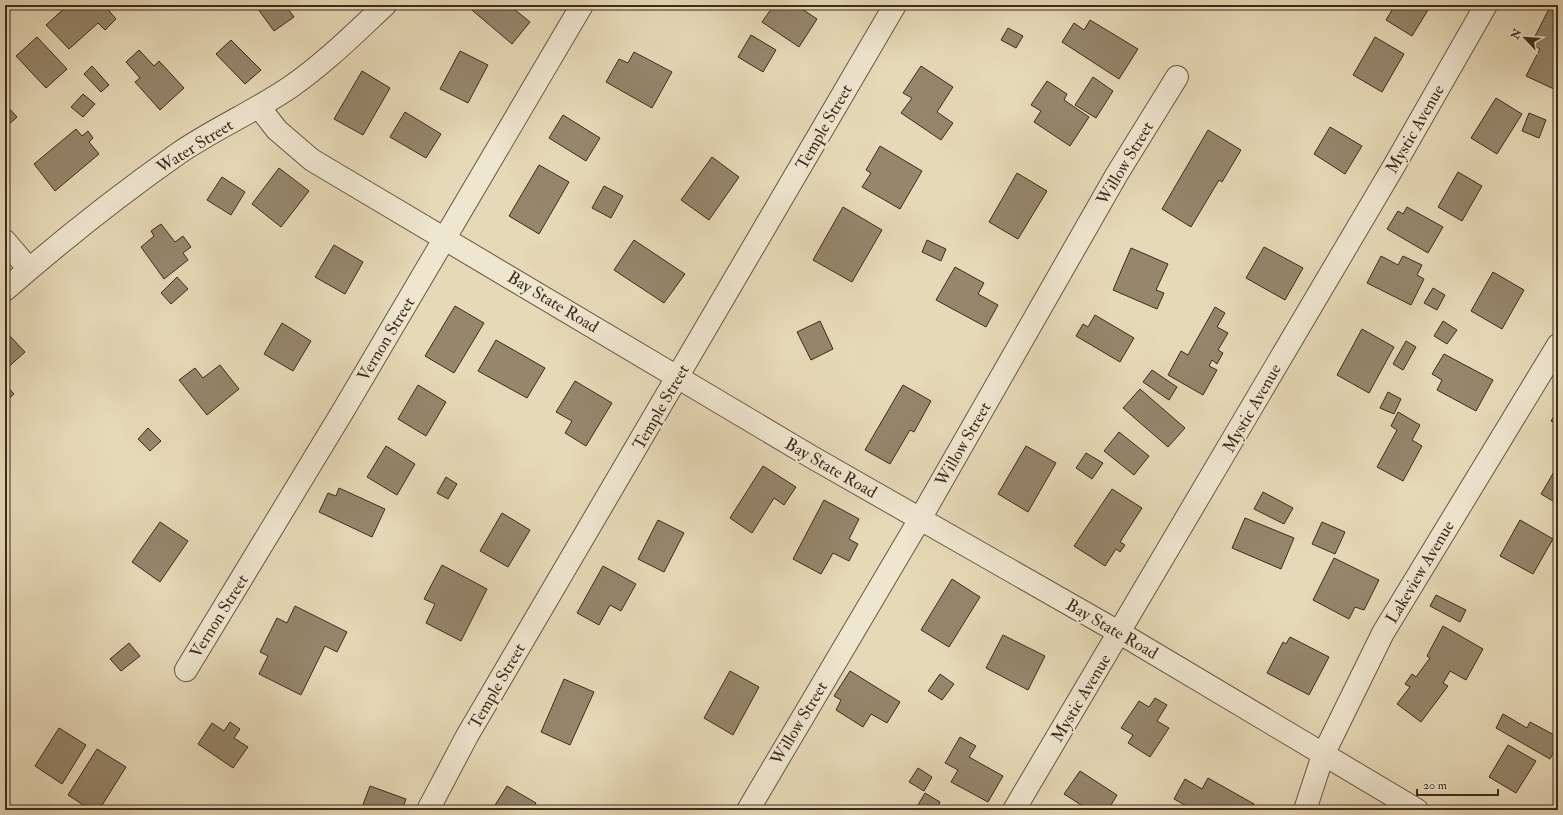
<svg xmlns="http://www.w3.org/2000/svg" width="1563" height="815" font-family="'IM FELL Double Pica',serif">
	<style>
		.building { fill: #95866c; stroke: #3d2c1a }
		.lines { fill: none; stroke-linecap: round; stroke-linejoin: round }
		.minor-casing { stroke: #675741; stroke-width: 24 }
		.minor { stroke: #efe6d0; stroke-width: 22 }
		.labels { text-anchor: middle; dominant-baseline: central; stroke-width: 4; stroke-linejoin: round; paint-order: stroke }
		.street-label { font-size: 17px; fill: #3d2c1a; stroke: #efe6d0 }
	</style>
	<rect width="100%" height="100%" fill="#e6d9b7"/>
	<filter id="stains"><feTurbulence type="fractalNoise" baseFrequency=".005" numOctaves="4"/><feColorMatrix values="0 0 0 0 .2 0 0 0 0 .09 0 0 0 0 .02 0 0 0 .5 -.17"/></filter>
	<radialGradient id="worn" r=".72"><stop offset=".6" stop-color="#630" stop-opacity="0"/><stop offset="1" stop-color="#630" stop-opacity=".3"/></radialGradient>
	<!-- building -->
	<g class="building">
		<polygon points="68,5 104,5 116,19 105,30 98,23 69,49 46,25"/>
		<polygon points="255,5 285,5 294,17 274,31"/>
		<polygon points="466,5 509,5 530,22 512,44"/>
		<polygon points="774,5 796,5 817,19 799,47 762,22"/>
		<polygon points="1238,5 1247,5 1241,10"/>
		<polygon points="1395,5 1419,5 1428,10 1412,36 1386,20"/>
		<polygon points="1551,5 1558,5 1558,85 1556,90 1526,76 1540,49 1531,44"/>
		<polygon points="1090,20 1138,49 1119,79 1062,42 1074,23 1084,30"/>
		<polygon points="1008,28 1023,36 1016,48 1001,40"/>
		<polygon points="751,35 776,50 763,72 738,57"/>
		<polygon points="37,37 67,69 46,88 16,56"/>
		<polygon points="1375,37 1404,54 1382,92 1353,75"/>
		<polygon points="231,40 261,70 245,84 216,54"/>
		<polygon points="139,50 154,66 159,61 184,88 160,110 135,82 140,78 126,62"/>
		<polygon points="460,51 488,65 468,103 440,89"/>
		<polygon points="634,52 672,72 652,108 606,82 619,59 628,63"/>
		<polygon points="92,66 109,85 101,92 84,74"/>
		<polygon points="921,66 953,87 937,112 953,123 941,140 901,113 912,98 903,93"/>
		<polygon points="362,71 390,88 363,135 334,119"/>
		<polygon points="1093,77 1113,91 1096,118 1075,105"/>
		<polygon points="1047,81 1067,94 1064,100 1089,117 1070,146 1034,122 1041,111 1031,105"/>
		<polygon points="83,94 95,104 83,117 71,107"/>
		<polygon points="1496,98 1522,114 1497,154 1471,138"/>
		<polygon points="5,104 17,117 5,128"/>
		<polygon points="405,112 441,134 426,158 390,137"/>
		<polygon points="1529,113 1546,120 1539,138 1522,131"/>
		<polygon points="563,115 600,138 586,161 549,138"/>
		<polygon points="1330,127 1362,146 1345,174 1314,154"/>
		<polygon points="76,129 82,136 88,131 93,138 89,142 99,154 55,191 34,164"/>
		<polygon points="1208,130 1241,150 1222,182 1219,180 1191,227 1162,209"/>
		<polygon points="880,146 922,171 900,209 862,187 871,173 866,170"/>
		<polygon points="712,157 739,177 709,220 681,200"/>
		<polygon points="539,165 569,182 539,234 509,216"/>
		<polygon points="279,168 309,191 281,227 252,204"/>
		<polygon points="1458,172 1482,186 1462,221 1438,207"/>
		<polygon points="1017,173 1047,191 1018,239 989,222"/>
		<polygon points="222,177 245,192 231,215 207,200"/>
		<polygon points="604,186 623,196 611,218 592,208"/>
		<polygon points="843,207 882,230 852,282 813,260"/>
		<polygon points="1407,207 1443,227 1428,253 1387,229 1398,211 1403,214"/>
		<polygon points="161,224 175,242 183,236 191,247 183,253 188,260 164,279 141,247 154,236 151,231"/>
		<polygon points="634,240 685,274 664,303 614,270"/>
		<polygon points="927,240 946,249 941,261 922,252"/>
		<polygon points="334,245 363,262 345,294 315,277"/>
		<polygon points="1264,247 1303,268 1285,300 1246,278"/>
		<polygon points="1131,248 1168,264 1156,290 1164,293 1157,309 1113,290"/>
		<polygon points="1381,256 1398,265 1403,256 1422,265 1417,275 1424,279 1411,305 1367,283"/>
		<polygon points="955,267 984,283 978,294 998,305 986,327 936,300"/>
		<polygon points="1493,272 1524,290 1502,329 1471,311"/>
		<polygon points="177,277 188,289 171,304 161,293"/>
		<polygon points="1433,288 1445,295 1437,310 1424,303"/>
		<polygon points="455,306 484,323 454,373 425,356"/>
		<polygon points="1215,307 1225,313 1217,327 1228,333 1218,350 1223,353 1217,364 1212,360 1209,366 1217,370 1203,395 1168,375 1181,351 1188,355"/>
		<polygon points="1095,315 1134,338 1120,362 1076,336 1083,324 1088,327"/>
		<polygon points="820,321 833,349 811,360 797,332"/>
		<polygon points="1443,321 1457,330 1447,344 1434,336"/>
		<polygon points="282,323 311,341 293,371 264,354"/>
		<polygon points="1362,329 1394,347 1369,393 1337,375"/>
		<polygon points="8,334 25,352 5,370 5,337"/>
		<polygon points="496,340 545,368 527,398 478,371"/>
		<polygon points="1406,341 1416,347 1403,370 1393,364"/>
		<polygon points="1444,354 1493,380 1476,411 1437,390 1442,380 1432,374"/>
		<polygon points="220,365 239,389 207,415 179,380 195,368 203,378"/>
		<polygon points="1152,370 1177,387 1169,400 1143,382"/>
		<polygon points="575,381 612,403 586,446 565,433 572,421 556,412"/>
		<polygon points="5,384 14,394 5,402"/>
		<polygon points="418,385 446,402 426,436 398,419"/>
		<polygon points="903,385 931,401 914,432 910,430 890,464 865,450"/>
		<polygon points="1140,389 1185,428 1168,447 1123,408"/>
		<polygon points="1388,392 1401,399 1394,414 1380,408"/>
		<polygon points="1558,398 1558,406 1554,404"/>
		<polygon points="1558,410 1558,425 1551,421"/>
		<polygon points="1398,412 1420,425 1412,440 1422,446 1403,481 1377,467 1397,430 1391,426"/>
		<polygon points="148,428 161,441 150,451 138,439"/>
		<polygon points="1119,432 1149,456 1134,475 1104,451"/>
		<polygon points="386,446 415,464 397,495 367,477"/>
		<polygon points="1026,446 1056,463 1028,512 998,494"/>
		<polygon points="1086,453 1103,463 1092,479 1076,468"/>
		<polygon points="1558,465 1558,504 1541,494"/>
		<polygon points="763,466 796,487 784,505 774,498 752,533 730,518"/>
		<polygon points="446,477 457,484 448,499 437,493"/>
		<polygon points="339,488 385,509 372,537 319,512 328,493 336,496"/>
		<polygon points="1112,489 1142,508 1120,542 1125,545 1120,552 1116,549 1105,566 1074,546"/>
		<polygon points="1263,492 1293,508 1284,524 1254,509"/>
		<polygon points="824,500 859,519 849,539 858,544 849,561 833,553 821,574 793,559"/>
		<polygon points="502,513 530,530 508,567 480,551"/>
		<polygon points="1245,518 1294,538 1281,569 1232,548"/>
		<polygon points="658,520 684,533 664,572 638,559"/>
		<polygon points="1520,520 1553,539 1533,574 1500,556"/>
		<polygon points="160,522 188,541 160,582 132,562"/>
		<polygon points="1322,522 1345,532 1335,554 1312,544"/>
		<polygon points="1334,558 1379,580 1364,610 1355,607 1349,619 1313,600"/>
		<polygon points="442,565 487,589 461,641 426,623 435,604 424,599"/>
		<polygon points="603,566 636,584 621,611 610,605 599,625 577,613"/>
		<polygon points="952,579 980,597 949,647 921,630"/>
		<polygon points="1436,595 1466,610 1460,622 1430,606"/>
		<polygon points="295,606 347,632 337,652 325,646 301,695 259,674 268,656 260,652 277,618 287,623"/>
		<polygon points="1443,626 1483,649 1466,680 1450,671 1443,683 1448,686 1421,722 1397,704 1410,687 1405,684 1412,674 1416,677 1430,658 1427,656"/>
		<polygon points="1003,635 1045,656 1028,690 986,668"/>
		<polygon points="1290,637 1329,657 1309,695 1267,673 1283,642 1286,644"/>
		<polygon points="129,643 140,656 121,671 110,659"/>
		<polygon points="730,671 759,687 733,735 704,718"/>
		<polygon points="850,671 900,702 887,723 871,714 863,727 836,710 841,700 834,696"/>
		<polygon points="940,674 954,684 942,700 928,691"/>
		<polygon points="564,679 594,692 570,745 541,732"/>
		<polygon points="1155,698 1167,705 1157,721 1169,728 1150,757 1128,743 1133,735 1121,728 1139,701 1149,707"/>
		<polygon points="1503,714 1527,728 1530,722 1558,737 1558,743 1550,759 1496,728"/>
		<polygon points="230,722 240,729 234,738 248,747 233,768 198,744 212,723 224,731"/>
		<polygon points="59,728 86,745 62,784 35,766"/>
		<polygon points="960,737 976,746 969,757 1003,776 988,802 951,782 958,770 945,763"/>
		<polygon points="1508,745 1536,761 1516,793 1489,777"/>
		<polygon points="97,749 126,767 99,810 91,810 68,795"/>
		<polygon points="918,768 932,777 924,791 909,782"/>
		<polygon points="1080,771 1117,795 1108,810 1089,810 1064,794"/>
		<polygon points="1208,778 1254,804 1251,810 1194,810 1174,799 1185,779 1202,789"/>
		<polygon points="370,786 406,799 402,810 361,810"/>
		<polygon points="507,786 536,803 532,810 492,810"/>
		<polygon points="925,793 940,802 936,810 915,810"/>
	</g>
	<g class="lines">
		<defs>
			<g id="minor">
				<polyline points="259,107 277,130 312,160 810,456 1120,633 1417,810"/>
				<polyline points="5,241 29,269"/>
				<path d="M5 290C60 242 119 195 179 153 214 129 253 112 289 88 324 64 354 34 385 5"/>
				<polyline points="186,670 343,411 582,5"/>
				<polyline points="428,810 467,736 895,5"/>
				<polyline points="748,810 920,519 1117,174 1177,77"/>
				<polyline points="1014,810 1394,166 1486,5"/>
				<polyline points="1305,810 1323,755 1383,633 1558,345"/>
			</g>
		</defs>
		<!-- minor casing -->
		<use href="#minor" class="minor-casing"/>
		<!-- minor -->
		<use href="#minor" class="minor"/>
	</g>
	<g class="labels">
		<!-- street labels -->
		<g class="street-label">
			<text transform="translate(824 127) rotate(-60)">Temple Street</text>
			<text transform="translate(1415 129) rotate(-60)">Mystic Avenue</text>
			<text transform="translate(195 146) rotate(-32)">Water Street</text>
			<text transform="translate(1125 163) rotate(-59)">Willow Street</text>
			<text transform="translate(553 302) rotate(31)">Bay State Road</text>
			<text transform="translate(386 339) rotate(-59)">Vernon Street</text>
			<text transform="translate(661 407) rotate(-60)">Temple Street</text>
			<text transform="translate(1252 408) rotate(-60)">Mystic Avenue</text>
			<text transform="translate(963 444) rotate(-60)">Willow Street</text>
			<text transform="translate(831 468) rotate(30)">Bay State Road</text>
			<text transform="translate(1420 572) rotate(-59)">Lakeview Avenue</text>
			<text transform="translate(219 616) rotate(-58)">Vernon Street</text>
			<text transform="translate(1112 629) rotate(30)">Bay State Road</text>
			<text transform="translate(497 686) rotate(-60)">Temple Street</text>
			<text transform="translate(1081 698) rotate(-59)">Mystic Avenue</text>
			<text transform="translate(799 723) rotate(-59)">Willow Street</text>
		</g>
	</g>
	<!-- margin -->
	<rect width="1563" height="815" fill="none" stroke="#e6d9b7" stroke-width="20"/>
	<rect x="6" y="6" width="1551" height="803" fill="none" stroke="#3d2c1a" stroke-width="2"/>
	<rect x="10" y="10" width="1543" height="795" fill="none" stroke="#3d2c1a"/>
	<!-- north arrow -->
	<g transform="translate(1525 38) rotate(295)" stroke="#efe6d0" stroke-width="3" paint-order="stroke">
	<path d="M0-3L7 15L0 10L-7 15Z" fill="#3d2c1a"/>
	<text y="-6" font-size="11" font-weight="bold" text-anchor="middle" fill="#3d2c1a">N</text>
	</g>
	<!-- scale -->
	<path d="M1417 789v6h81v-6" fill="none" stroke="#3d2c1a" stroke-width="2"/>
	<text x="1423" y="789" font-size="12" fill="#3d2c1a" stroke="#efe6d0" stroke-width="3" paint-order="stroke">20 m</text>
	<rect width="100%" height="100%" filter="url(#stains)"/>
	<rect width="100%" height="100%" fill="url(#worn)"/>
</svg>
